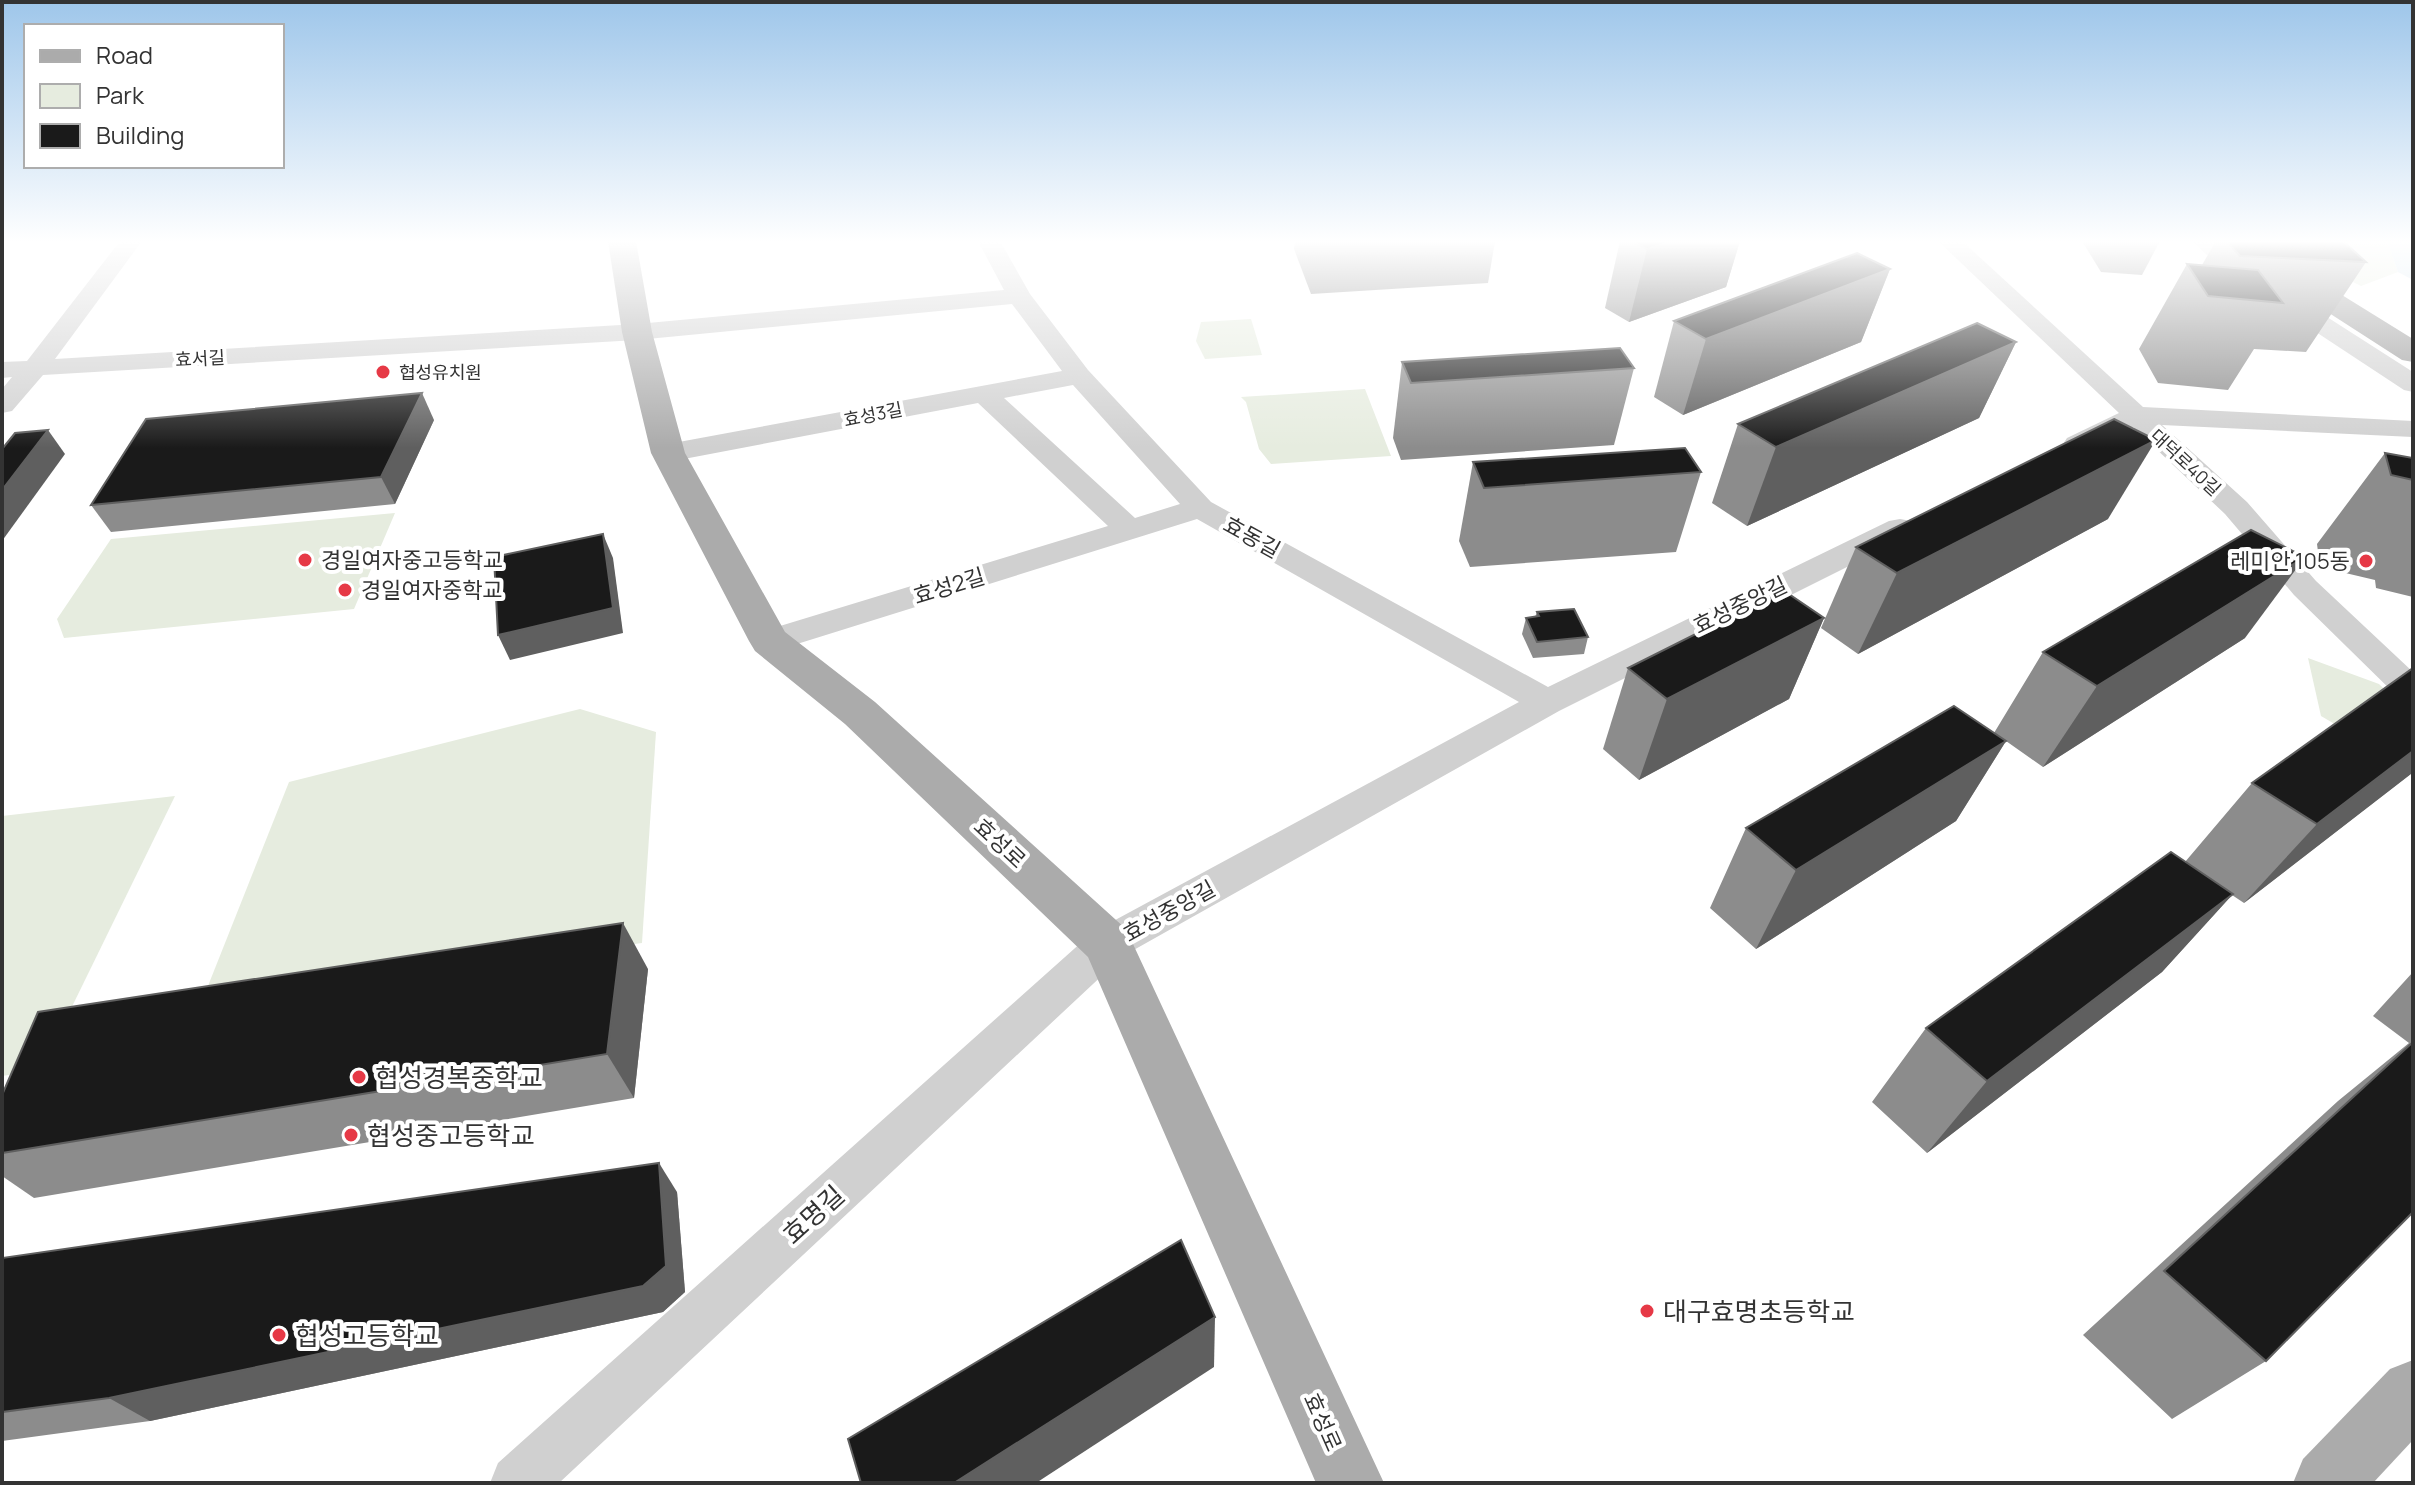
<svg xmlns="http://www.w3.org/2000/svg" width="2415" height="1485" font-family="Manrope,'Noto Sans KR',sans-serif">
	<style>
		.green { fill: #e6ecdf }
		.water { fill: #cfe2ee }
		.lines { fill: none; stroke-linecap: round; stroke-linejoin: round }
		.minor { fill: #d0d0d0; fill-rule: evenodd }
		.major { fill: #ababab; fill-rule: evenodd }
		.highway { fill: #9a9a9a; fill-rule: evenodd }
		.wall { fill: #8c8c8c }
		.shaded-wall { fill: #5f5f5f }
		.building { fill: #1a1a1a; stroke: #5f5f5f; stroke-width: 2 }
		.poi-dot { fill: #e63946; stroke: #fff; stroke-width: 3 }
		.labels { text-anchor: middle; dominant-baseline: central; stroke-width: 8; stroke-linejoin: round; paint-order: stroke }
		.far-street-label { font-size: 18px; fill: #333; stroke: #fff }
		.far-poi-label { font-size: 18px; fill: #333; stroke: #fff; text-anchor: start }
		.street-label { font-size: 22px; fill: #333; stroke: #fff }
		.poi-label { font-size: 22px; fill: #333; stroke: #fff; text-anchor: start }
		.near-poi-label { font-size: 26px; fill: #333; stroke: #fff; text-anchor: start }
		.near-street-label { font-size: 26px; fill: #333; stroke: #fff }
	</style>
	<rect width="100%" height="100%" fill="#fff"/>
	<!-- green -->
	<g class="green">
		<polygon points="2287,241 2387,241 2398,272 2361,286 2310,260"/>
		<polygon points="1251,319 1262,355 1205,359 1196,341 1201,322"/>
		<polygon points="1365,389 1391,456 1271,464 1259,449 1246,402 1241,397"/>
		<polygon points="395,513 354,609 64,638 57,619 111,539"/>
		<polygon points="2308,658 2379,684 2413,717 2403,764 2321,716"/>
		<polygon points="580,709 656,732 642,943 202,1001 289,782"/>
		<polygon points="175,796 41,1070 2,1076 2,816"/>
	</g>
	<!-- water -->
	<polygon class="water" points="2387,241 2413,241 2413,280 2398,272"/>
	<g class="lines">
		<!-- minor -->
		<g class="minor">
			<path d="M120 241H142L55 359 637 324 1004 290 978 241H1000L1030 294 1088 370 1211 502 1548 687 1889 521 1900 519 1911 521 1915 528 1911 535 1559 711 1123 956 559 1483H490L498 1463 1093 932 1519 702 1197 519 781 649 769 652 757 649 752 641 757 633 1108 526 978 403 668 462 658 459 654 453 658 447 668 444 1062 371 1012 304 637 340 43 375 12 411 2 413V389L12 377 2 378V362L27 361ZM1073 385 1180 504 1135 518 1004 398Z"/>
			<path d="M1938 241H1962L2143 407 2413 421V437L2162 425 2247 502 2316 581 2413 672V704L2401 700 2294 595 2225 514 2133 427C2114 437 2089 455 2067 450L2063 444 2067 438 2119 413Z"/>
			<polygon points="2192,241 2216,241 2241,262 2413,372 2413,392 2404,390 2225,272"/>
		</g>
		<!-- major -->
		<g class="major">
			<polygon points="608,241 636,241 652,332 685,453 785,632 875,702 1126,929 1384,1483 1316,1483 1088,957 845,724 755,651 749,641 651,453 622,332"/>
			<polygon points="2413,1360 2413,1440 2373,1483 2293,1483 2303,1459 2390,1369"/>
		</g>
		<!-- highway -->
		<polygon class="highway" points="2232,241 2263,241 2287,261 2413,339 2413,362 2402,360 2267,273"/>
	</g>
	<!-- wall -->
	<g class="wall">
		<polygon points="1295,241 1495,241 1488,283 1311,294 1294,249"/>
		<polygon points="1620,241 1740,241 1726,287 1629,322 1605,308"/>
		<polygon points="2082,241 2160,241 2142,275 2101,272"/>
		<polygon points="2216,241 2343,241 2366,262 2306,352 2254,349 2228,390 2158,383 2139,349 2187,264 2202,265"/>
		<polygon points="1890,269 1861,342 1683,415 1654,397 1674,321"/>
		<polygon points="2016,342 1979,418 1747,526 1712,503 1738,424"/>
		<polygon points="1402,362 1634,368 1614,445 1401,460 1393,438"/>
		<polygon points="434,420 395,504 111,532 91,505"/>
		<polygon points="2385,453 2413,458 2413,597 2376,588 2375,580 2320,567 2317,544"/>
		<polygon points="1473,462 1701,472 1676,552 1470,567 1459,541"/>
		<polygon points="2108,519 1858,654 1821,628 1856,547"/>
		<polygon points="1537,612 1588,637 1584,654 1533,658 1522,634 1526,618 1535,617"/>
		<polygon points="1824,618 1789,699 1639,780 1603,749 1628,668"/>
		<polygon points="2245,638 2043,767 2006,741 1956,821 1756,949 1710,908 1746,828 1994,733 2043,652"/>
		<polygon points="2413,772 2244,903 2232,895 2162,972 1927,1153 1872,1102 1926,1028 2185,862 2252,783"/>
		<polygon points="648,969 634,1098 34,1198 2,1176 2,1095"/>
		<polygon points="2413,972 2413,1212 2266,1361 2172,1419 2083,1335 2338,1101 2409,1043 2373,1016"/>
		<polygon points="677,1192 685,1292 663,1312 150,1421 2,1441 2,1258"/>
	</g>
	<!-- shaded-wall -->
	<g class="shaded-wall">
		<polygon points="1673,241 1740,241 1726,287 1629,322 1647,249"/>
		<polygon points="1890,269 1861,342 1683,415 1706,339"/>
		<polygon points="2016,342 1979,418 1747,526 1776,447"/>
		<polygon points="422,393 434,420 395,504 381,477"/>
		<polygon points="48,430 65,454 2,541 2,490"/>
		<polygon points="2156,440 2108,519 1858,654 1897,573"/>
		<polygon points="603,534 613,558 623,633 510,660 498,635"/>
		<polygon points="2305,557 2245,638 2043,767 2097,686"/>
		<polygon points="1824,618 1789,699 1639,780 1667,699"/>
		<polygon points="2006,741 1956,821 1756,949 1796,870"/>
		<polygon points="2413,751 2413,772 2411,774 2244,903 2317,824"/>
		<polygon points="2233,894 2162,972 1927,1153 1987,1081"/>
		<polygon points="623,923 648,969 634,1098 607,1054"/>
		<polygon points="659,1163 677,1192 685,1292 663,1312 150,1421 109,1398"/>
		<polygon points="1215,1317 1214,1367 1036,1483 954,1483"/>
	</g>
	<!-- building -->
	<g class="building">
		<polygon points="1631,241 1673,241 1647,249"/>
		<polygon points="2226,241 2343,241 2366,262 2240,256"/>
		<polygon points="1857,253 1890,269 1706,339 1674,321"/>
		<polygon points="2187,264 2258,270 2283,303 2208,296"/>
		<polygon points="1977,323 2016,342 1776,447 1738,424"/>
		<polygon points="1620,348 1634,368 1411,383 1402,362"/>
		<polygon points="422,393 381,477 91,505 146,419"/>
		<polygon points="2114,419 2156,440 1897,573 1856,547"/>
		<polygon points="48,430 2,490 2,449 15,433"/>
		<polygon points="1685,448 1701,472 1484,488 1473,462"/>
		<polygon points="2385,453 2413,458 2413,480 2391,475"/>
		<polygon points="2251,530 2305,557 2097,686 2043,652"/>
		<polygon points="603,534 613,608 498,635 494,557"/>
		<polygon points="1783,590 1824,618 1667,699 1628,668"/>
		<polygon points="1574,609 1588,637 1537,642 1526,618 1539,616 1537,612"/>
		<polygon points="2413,668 2413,751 2317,824 2252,783"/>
		<polygon points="1954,706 2006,741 1796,870 1746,828"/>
		<polygon points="2171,852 2233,894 1987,1081 1926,1028"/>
		<polygon points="623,923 607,1054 2,1153 2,1095 38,1012"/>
		<polygon points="2413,1042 2413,1212 2266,1361 2164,1271"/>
		<polygon points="659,1163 666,1266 643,1286 109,1398 2,1412 2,1258"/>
		<polygon points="1181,1240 1215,1317 954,1483 861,1483 848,1439"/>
	</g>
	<!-- sky -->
	<linearGradient id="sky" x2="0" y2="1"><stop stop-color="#9ec6ea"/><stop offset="0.54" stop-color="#fff"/><stop offset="1" stop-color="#fff" stop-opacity="0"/></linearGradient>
	<rect width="2415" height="448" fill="url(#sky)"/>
	<!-- markers -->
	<g class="poi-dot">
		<circle cx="383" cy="372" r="8"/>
		<circle cx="305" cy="560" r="8"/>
		<circle cx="2366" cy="561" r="8"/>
		<circle cx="345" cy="590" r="8"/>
		<circle cx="359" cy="1077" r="8"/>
		<circle cx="351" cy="1135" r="8"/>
		<circle cx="1647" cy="1311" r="8"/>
		<circle cx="279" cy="1335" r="8"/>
	</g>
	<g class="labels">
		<!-- far-street labels -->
		<g class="far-street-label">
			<text transform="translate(200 358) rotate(-3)">효서길</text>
			<text transform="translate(873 414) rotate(-11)">효성3길</text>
			<text transform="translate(2186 462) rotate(43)">대덕로40길</text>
		</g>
		<!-- far-poi labels -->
		<g class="far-poi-label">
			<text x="399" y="372">협성유치원</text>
		</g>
		<!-- street labels -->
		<g class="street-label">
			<text transform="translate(1252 537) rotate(29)">효동길</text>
			<text transform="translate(949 586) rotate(-17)">효성2길</text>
			<text transform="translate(1740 605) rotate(-26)">효성중앙길</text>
			<text transform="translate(1000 843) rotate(43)">효성로</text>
			<text transform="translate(1169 911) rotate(-29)">효성중앙길</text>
			<text transform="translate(1323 1422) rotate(66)">효성로</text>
		</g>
		<!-- poi labels -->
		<g class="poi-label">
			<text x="321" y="560">경일여자중고등학교</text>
			<text x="2350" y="561" text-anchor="end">레미안 105동</text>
			<text x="361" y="590">경일여자중학교</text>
		</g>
		<!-- near-poi labels -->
		<g class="near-poi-label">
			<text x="375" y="1077">협성경복중학교</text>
			<text x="367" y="1135">협성중고등학교</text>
			<text x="1663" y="1311">대구효명초등학교</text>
			<text x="295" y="1335">협성고등학교</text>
		</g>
		<!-- near-street labels -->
		<g class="near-street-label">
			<text transform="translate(813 1214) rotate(-42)">효명길</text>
		</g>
	</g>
	<!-- border -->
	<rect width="2415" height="1485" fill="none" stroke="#333333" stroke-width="8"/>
	<!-- legend -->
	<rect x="24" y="24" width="260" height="144" fill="#ffffff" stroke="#adadad" stroke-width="2"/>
	<rect x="40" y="50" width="40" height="12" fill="#ababab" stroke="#adadad" stroke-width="2"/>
	<text x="96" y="64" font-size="24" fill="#333333">Road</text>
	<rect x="40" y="84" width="40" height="24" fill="#e6ecdf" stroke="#adadad" stroke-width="2"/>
	<text x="96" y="104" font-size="24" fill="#333333">Park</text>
	<rect x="40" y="124" width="40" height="24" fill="#1a1a1a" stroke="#adadad" stroke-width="2"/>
	<text x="96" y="144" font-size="24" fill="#333333">Building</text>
</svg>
